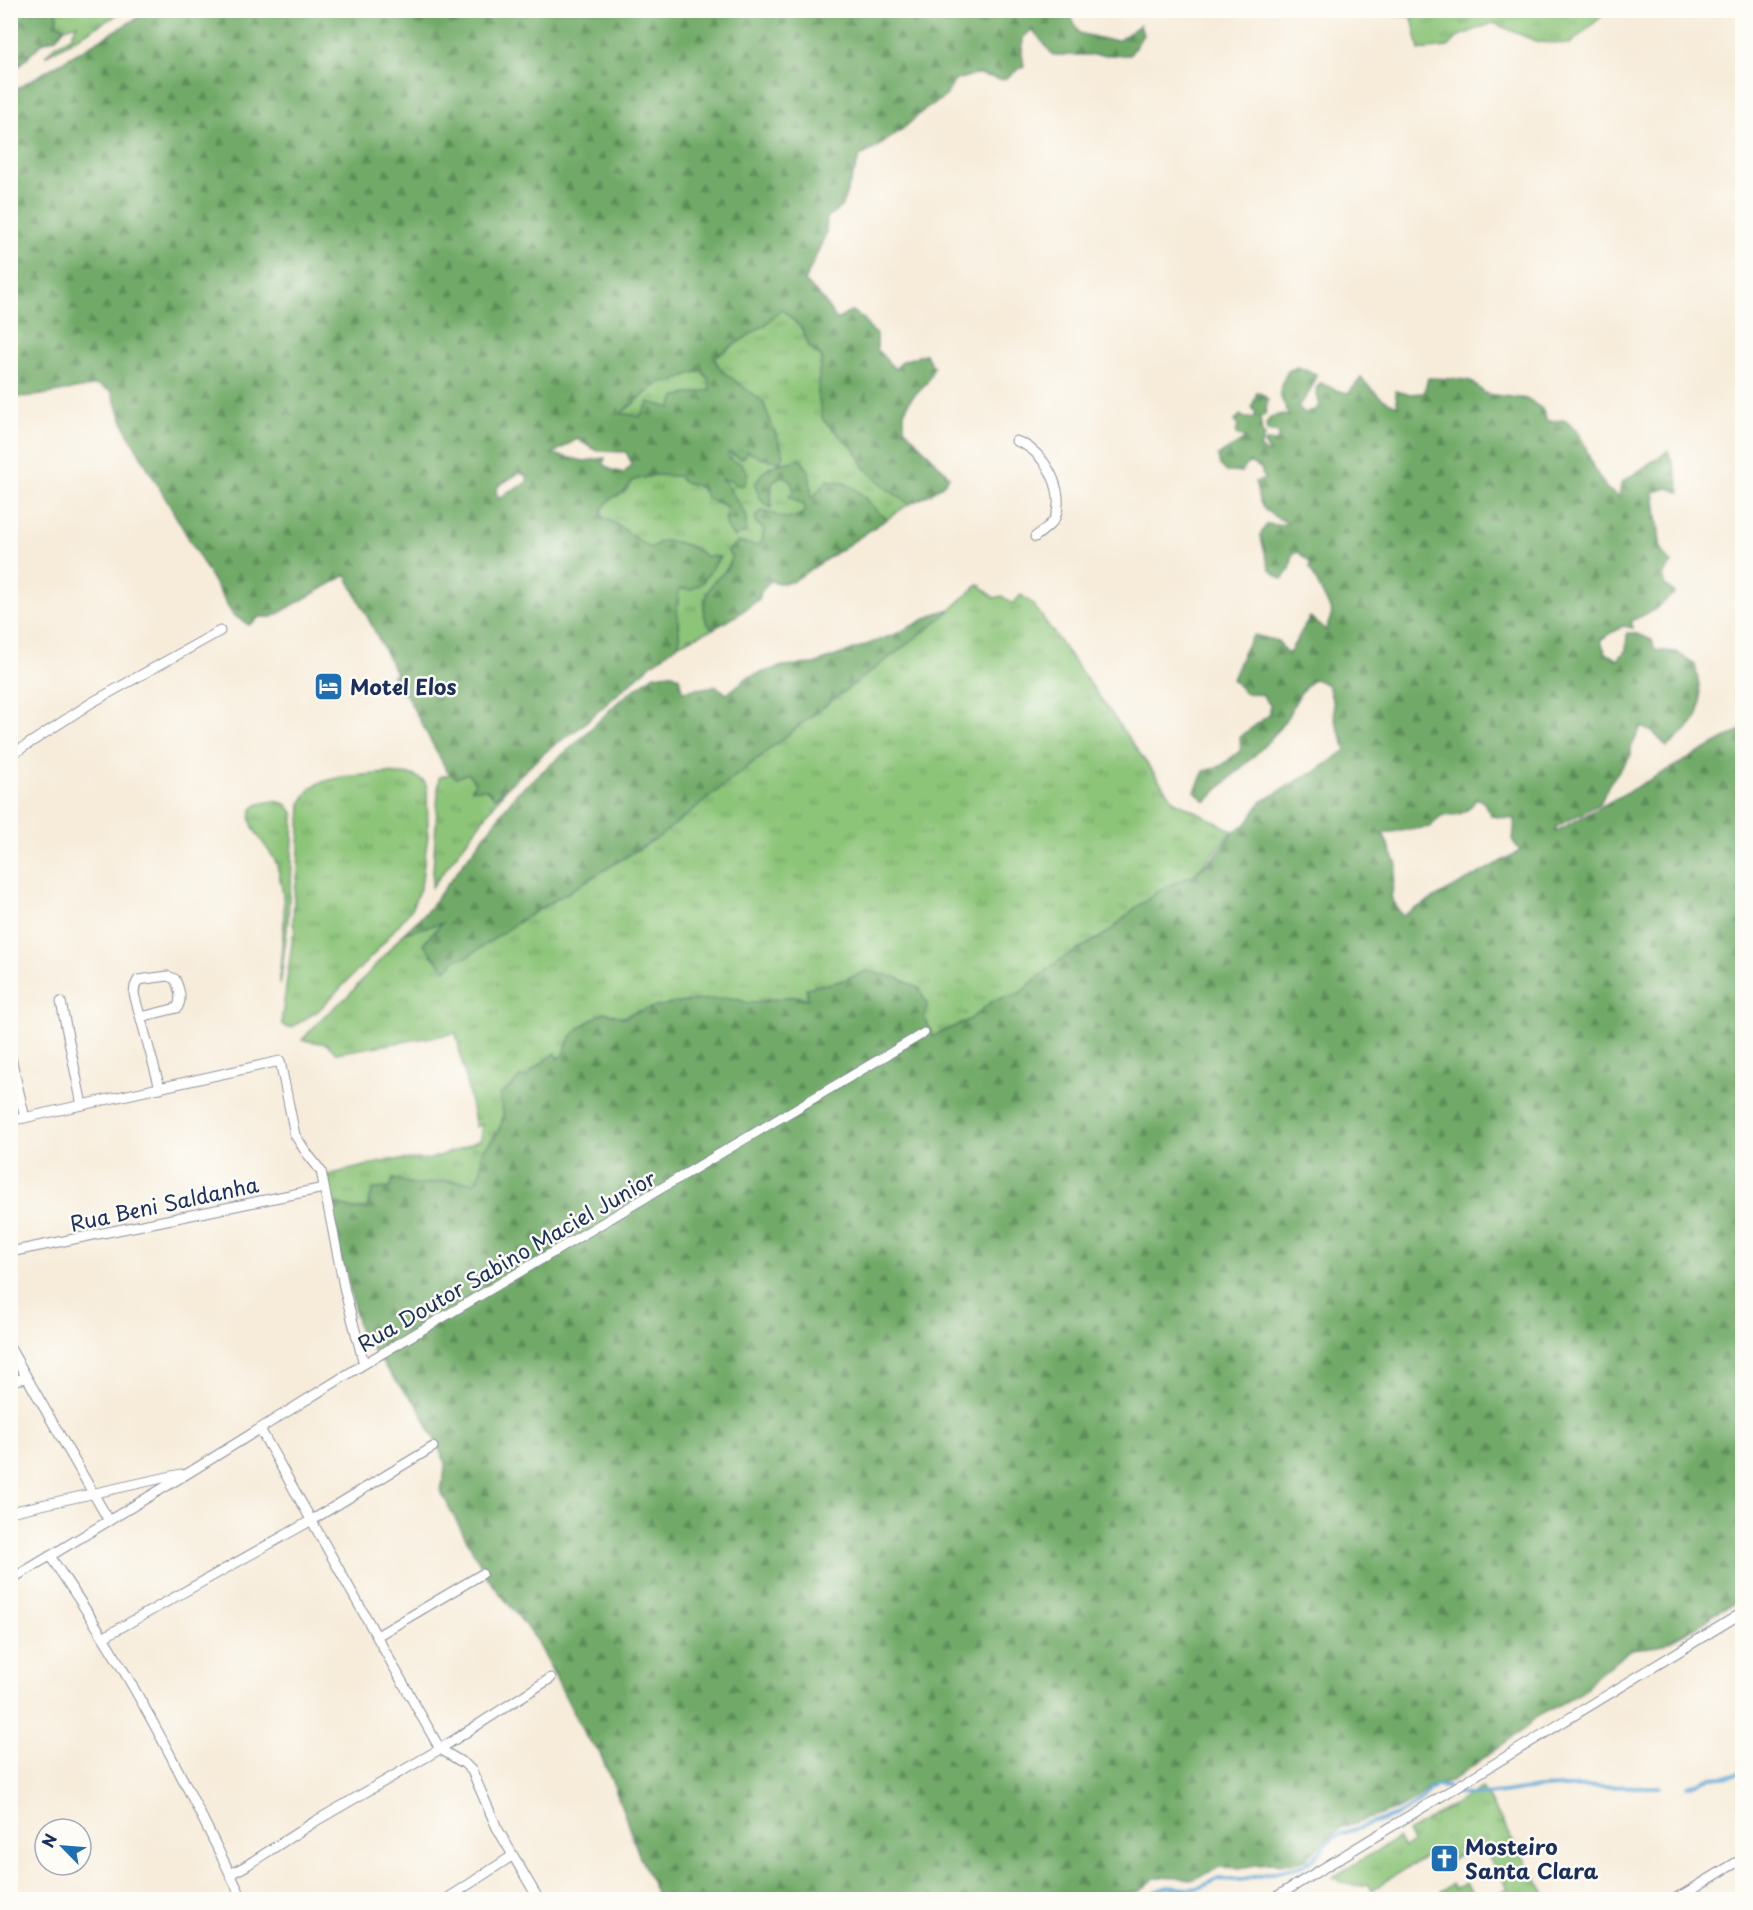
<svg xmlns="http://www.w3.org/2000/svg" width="1753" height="1910" font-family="'Playpen Sans',sans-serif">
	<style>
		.grass { fill: url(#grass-tufts); stroke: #547a6b; stroke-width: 1.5 }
		.forest { fill: url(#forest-firs); stroke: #466c63; stroke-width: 1.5; fill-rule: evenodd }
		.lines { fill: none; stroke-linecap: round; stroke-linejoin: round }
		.stream { stroke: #5ca6d4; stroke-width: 4 }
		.minor-casing { stroke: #898e9c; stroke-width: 11 }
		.minor { stroke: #fff; stroke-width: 9 }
		.labels { text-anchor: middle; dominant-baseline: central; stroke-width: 5; stroke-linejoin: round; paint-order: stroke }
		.poi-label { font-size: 21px; font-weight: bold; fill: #1b2f5e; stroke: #fdfcf7; text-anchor: start }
		.street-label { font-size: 21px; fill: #1b2f5e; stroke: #fdfcf7 }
	</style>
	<defs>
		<pattern id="grass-tufts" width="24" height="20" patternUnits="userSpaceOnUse" patternTransform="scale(1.5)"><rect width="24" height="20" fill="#8cc478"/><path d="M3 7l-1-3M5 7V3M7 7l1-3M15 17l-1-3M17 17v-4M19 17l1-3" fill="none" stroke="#72a066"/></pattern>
		<pattern id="forest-firs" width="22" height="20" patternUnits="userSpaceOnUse" patternTransform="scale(1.5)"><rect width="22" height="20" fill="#71aa68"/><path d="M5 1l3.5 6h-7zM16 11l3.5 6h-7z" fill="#5c8b59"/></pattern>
	</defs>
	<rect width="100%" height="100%" fill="#fdfcf7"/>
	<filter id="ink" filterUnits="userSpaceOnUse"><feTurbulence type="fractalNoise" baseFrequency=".0167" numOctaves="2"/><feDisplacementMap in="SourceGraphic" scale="12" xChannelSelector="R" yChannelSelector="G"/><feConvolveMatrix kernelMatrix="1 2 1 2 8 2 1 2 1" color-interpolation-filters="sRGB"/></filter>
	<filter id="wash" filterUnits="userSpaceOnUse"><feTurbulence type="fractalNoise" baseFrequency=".008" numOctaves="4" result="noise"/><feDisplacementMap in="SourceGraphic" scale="24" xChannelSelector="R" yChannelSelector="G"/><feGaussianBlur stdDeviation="1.35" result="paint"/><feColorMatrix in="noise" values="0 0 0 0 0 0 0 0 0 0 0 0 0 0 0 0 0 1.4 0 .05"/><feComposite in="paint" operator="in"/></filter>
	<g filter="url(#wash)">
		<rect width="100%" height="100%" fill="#f7ecda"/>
		<!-- grass -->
		<g class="grass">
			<polygon points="57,11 124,11 45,56 56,45 71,37 77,24 65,28 56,23"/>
			<polygon points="1357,11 1608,11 1570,44 1538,42 1493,23 1459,36 1448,47 1419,50 1412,17"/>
			<path d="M783 308 802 329 809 346 822 358 819 372 843 437 856 451 866 468 886 488 909 504 887 519 875 510 866 498 844 482 828 480 812 499 809 471 800 459 787 463 779 462 776 466H769L771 507 772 483 781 476 791 479 794 491 790 497 804 505V513C792 519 786 522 774 514L764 529 762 541 759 546 738 542 728 550 732 557C730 561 729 566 726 570 723 574 719 576 715 580 704 594 698 616 713 629L679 644C680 624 674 608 680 589L702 583 720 557 705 556 698 550 686 545 672 542 662 541 651 548C634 539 621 524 602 517V509L612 498 624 493 634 480 655 475 678 476 683 482C693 483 703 487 707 498L726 506 728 512 725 520 746 532V516L726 483 717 479 731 480 747 473 742 464 733 461 727 456 729 452 733 456 747 451 764 459 784 455 763 402 720 370 714 358 766 324Z"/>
			<polygon points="702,371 709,380 710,390 675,397 671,408 649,402 640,417 622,413 661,381 674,381 692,373"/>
			<path d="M979 584 994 598 1002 596 1013 604 1021 595 1033 604 1173 800 1233 831 1195 874 1162 889 1134 909 1109 932 1057 962 1020 993 969 1020 932 1037 925 1019 927 1005 920 989 898 978 867 971 841 981 807 988 808 1000 796 996 747 1003 737 999 684 1002 633 1012 566 1047V1053L557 1059 556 1053 535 1068 527 1077H520L511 1087 500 1095C501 1101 504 1108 503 1114 503 1128 491 1143 482 1151L481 1170 476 1182 448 1181 416 1185 393 1179 390 1188C377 1190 370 1197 366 1209H353L330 1202 327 1175 390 1160 430 1159 457 1150 480 1140 482 1124 476 1127 456 1033 336 1053 327 1044 302 1040 323 1017 348 996 404 933 443 922 430 935V954L446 970 456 959 467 957 520 921 659 837 810 717 934 624Z"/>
			<polygon points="387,773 413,775 424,781 427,788 428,835 421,886 411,910 373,955 318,1011 292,1027 286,1027 282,1024 282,1017 293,935 295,934 293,922 294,896 298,871 301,804 304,798 311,788 319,783 341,777"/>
			<path d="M468 773C476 785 486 789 499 795L506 789 432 887 439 777 452 774 457 778Z"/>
			<path d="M275 801 286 804 294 814 291 886 289 894 288 921 280 986C279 962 284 939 284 916 285 900 281 881 277 865 272 850 246 828 251 812 254 803 267 802 275 801Z"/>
			<path d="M1482 1788 1548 1899H1490L1508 1888 1479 1842 1441 1866 1437 1861 1433 1863 1428 1855 1372 1890 1368 1884C1355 1888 1344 1885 1333 1877L1398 1838 1404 1848 1413 1843 1407 1832Z"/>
			<polygon points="1466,1883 1476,1899 1446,1899 1441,1891 1452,1884 1455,1889"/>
		</g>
		<!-- forest -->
		<g class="forest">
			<path d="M1070 10 1071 17 1079 33 1108 40H1119L1140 25 1143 35 1130 55H1053L1032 29 1023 38 1022 53 1024 66 1003 80 978 74 955 80 946 96 924 110 905 127 878 147 860 156 841 207 827 217 826 233 805 281 824 301 837 320 852 311 865 320 869 328 877 334V350L895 369 903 361 925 354 934 367 927 382 910 400 904 413V428L949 476C944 488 920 500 909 504L886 488 865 468 856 451 823 420 818 394 819 372 822 358 809 346 802 329 782 309 766 324 714 358 721 370 763 402 784 455 779 462 764 459 747 451 746 455 741 459 729 452 728 456 733 461 742 464 747 473 745 485H736L731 480 720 479 726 483 746 516V532L734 537C720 522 730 521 726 506L707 498C703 487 693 483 683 482L678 476 654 475 634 480 623 493 612 498 602 509V517C621 524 633 539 651 548 655 546 659 542 664 541 678 540 694 547 705 556L720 557 702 583 691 590 680 589C674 607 680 625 679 644L652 664 578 729 549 749 495 798 486 789H472L475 782 468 773 456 778 447 771 405 693 402 694 392 676 396 673 346 575 272 617H260L249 625 233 615 127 432 111 391 98 385 36 396 15 397 11 399V92L149 11ZM702 371 709 380 710 390 675 397 671 408 649 402 640 417 622 413 631 404 661 382 674 381 692 373ZM577 439 597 451 626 452 632 464 624 473 612 470 603 464 605 458 584 461 552 454ZM519 473 527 476V483L508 492 500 499 496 493 498 486Z"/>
			<polygon points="10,11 57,11 57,23 65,28 56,38 42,43 16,69 11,71"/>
			<path d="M1297 367 1316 374C1314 387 1308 397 1298 406L1303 413 1317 409 1319 403 1316 389 1320 383C1332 387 1337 392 1349 393L1361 378C1372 390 1382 401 1398 406L1395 391 1408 394 1424 393 1428 378 1458 379 1471 381 1486 394 1528 399 1542 409 1547 421 1564 420 1576 429 1584 443 1593 467 1606 488 1619 497 1621 483 1668 451 1676 472 1680 492 1668 488 1654 492 1661 550 1672 564 1664 573V584L1675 593 1654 610 1631 621 1633 628 1623 626 1600 640 1606 653 1618 660 1626 650 1627 633H1634L1652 640 1655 650 1676 652 1695 664C1704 713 1706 715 1667 747L1653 732 1641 727 1631 748V755L1609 784 1600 804 1557 826 1555 832 1742 729V1600L1720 1610 1703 1623 1660 1646 1632 1649 1596 1676 1582 1692 1535 1718 1524 1729 1450 1782 1429 1787 1417 1799 1395 1810 1342 1827 1307 1858 1291 1864 1267 1863 1239 1868 1220 1867 1194 1879 1156 1877 1139 1892 1110 1894 1103 1899H659L639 1855 614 1786 599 1751 586 1737 536 1639 488 1578 453 1515 441 1491 446 1463 417 1404 402 1389 360 1334 346 1272 340 1257 330 1202 353 1209H366L373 1189 390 1188 393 1179 416 1185 448 1181 476 1182 481 1170 482 1151C491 1143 503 1128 503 1114 503 1108 501 1101 499 1095L511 1087 520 1077H527L535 1068 556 1053 557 1059 565 1053C566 1033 590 1020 605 1012L625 1018C645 1004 710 998 735 999 739 999 743 1002 748 1003 770 1004 784 992 808 999L806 988 841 981 867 971 898 978 920 989 927 1005 925 1019 933 1036 969 1020 994 1000 1020 993 1057 962 1109 932 1134 909 1162 889 1195 874 1214 857 1234 832 1247 823 1261 802 1310 773 1312 774 1346 750 1335 720 1333 703 1328 685 1315 679C1299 688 1296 704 1286 719 1265 751 1231 774 1206 802L1195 791 1204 771 1221 766 1241 750 1240 737 1270 714V705L1262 695 1245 693 1232 679C1240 662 1243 649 1254 635L1278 641 1288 655 1310 617 1326 630 1332 613 1310 568V562L1298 552 1293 554 1290 569 1282 579 1270 570 1260 535 1267 524 1278 525 1289 523C1278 519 1265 513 1260 502 1257 496 1258 489 1255 482L1264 480 1261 468 1249 462 1241 472H1227L1220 465 1218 456C1227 449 1238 445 1245 438L1236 434 1238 425 1235 421 1240 415 1245 418H1254L1256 413 1252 407 1257 392 1264 395 1268 400 1265 415 1260 417 1262 433 1265 436 1260 448 1265 452H1270L1264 444 1267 441 1276 442 1280 433 1267 431 1266 424 1271 417 1282 414 1289 416 1280 395 1281 385 1288 371ZM1477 798 1484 803 1491 816 1515 819 1513 841 1520 851 1402 916 1391 897 1397 865 1383 833 1430 827 1441 816C1460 815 1466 815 1477 798Z"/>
			<path d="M800 459 809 471 812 498 828 480C864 484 861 501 887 519L792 582 780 583 770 581 761 592 759 599 736 616 713 629C698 616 704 594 715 580 719 576 723 574 726 570 729 566 730 561 732 557L727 551 738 542 759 546 762 541 764 529 756 523V515L762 511C781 515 785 523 804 513V505L789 497 794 491 790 479 781 476 772 483 770 493 771 508C761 504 758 494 755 484 767 462 778 466 800 459Z"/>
			<polygon points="951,609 934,624 810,717 659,837 520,921 467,957 456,959 446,970 423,944 442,923 404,933 427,911 517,793 576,743 619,701 654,675 670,673 680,677 682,691 716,686 727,694 748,677 783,666 814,664 896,634 937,613"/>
		</g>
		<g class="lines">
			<!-- stream -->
			<g class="stream">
				<polyline points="1688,1786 1710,1778 1724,1777 1742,1772"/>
				<path d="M1456 1792C1472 1800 1511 1791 1530 1789 1573 1785 1617 1787 1660 1787"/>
				<polyline points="1146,1900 1154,1892 1167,1887 1188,1889 1199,1888 1218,1879 1240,1880 1299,1867 1313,1859 1332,1839 1341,1834 1397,1815 1421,1801 1429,1789 1437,1786 1448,1787"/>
			</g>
		</g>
	</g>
	<g filter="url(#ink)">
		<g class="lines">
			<defs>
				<g id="minor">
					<path d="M1016 441C1043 449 1067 490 1055 518 1051 526 1042 531 1035 537"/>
					<polyline points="10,756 91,703 220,631"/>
					<polyline points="61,1002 82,1105"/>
					<path d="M141 1017 177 1008C183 999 179 988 175 979L168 976 138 980 135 986 134 994 160 1088"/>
					<polyline points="10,1053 25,1118"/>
					<polyline points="10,1121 280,1061 295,1135 306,1152 321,1171 345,1292 364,1364"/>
					<polyline points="10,1252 324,1188"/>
					<polyline points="10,1348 109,1521"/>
					<polyline points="10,1381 27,1378"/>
					<polyline points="260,1429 440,1749 465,1764 472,1771 497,1828 539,1900"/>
					<polyline points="10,1512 181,1474"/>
					<path d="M50 1556C68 1583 86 1609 103 1637 156 1721 199 1811 243 1900"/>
					<polyline points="10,1580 190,1472 364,1364 924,1033"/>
					<polyline points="377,1636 482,1574"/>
					<polyline points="104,1637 312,1520 433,1447"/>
					<polyline points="230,1874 244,1867 314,1822 440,1749 551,1678"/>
					<polyline points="445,1900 512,1856"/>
					<polyline points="1271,1900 1742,1613"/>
					<polyline points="1674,1900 1742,1859"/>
				</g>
			</defs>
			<!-- minor casing -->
			<use href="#minor" class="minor-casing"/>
			<!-- minor -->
			<use href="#minor" class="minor"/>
		</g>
	</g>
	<!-- icons -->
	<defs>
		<symbol id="hotel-square" viewBox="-11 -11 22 22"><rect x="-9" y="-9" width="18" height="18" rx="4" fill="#1f6fb2" stroke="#fdfcf7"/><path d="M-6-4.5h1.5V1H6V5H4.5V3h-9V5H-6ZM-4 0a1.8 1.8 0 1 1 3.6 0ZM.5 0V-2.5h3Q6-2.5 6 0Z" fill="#fff"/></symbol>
		<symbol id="church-square" viewBox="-11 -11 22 22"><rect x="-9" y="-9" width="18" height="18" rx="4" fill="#1f6fb2" stroke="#fdfcf7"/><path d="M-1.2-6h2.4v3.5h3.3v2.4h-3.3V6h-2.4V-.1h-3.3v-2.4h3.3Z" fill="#fff"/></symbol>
	</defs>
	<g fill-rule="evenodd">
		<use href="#hotel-square" x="312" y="670" width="33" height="33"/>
		<use href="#church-square" x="1428" y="1842" width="33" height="33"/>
	</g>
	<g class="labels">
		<!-- poi labels -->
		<g class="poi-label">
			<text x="350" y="686">Motel Elos</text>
			<text x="1465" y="1846">Mosteiro<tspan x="1465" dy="24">Santa Clara</tspan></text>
		</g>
		<!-- street labels -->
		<g class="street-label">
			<text transform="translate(164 1203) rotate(-12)">Rua Beni Saldanha</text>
			<text transform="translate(506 1260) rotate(-30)">Rua Doutor Sabino Maciel Junior</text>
		</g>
	</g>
	<!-- margin -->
	<rect width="1753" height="1910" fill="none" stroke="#fdfcf7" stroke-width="36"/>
	<!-- north arrow -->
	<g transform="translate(63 1847) rotate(295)"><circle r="28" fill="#fdfcf7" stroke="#a3aaba" stroke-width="1.5"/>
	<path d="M0-4.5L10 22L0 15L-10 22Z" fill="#1f6fb2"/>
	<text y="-9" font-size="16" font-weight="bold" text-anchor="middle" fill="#1b2f5e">N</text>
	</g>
</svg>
